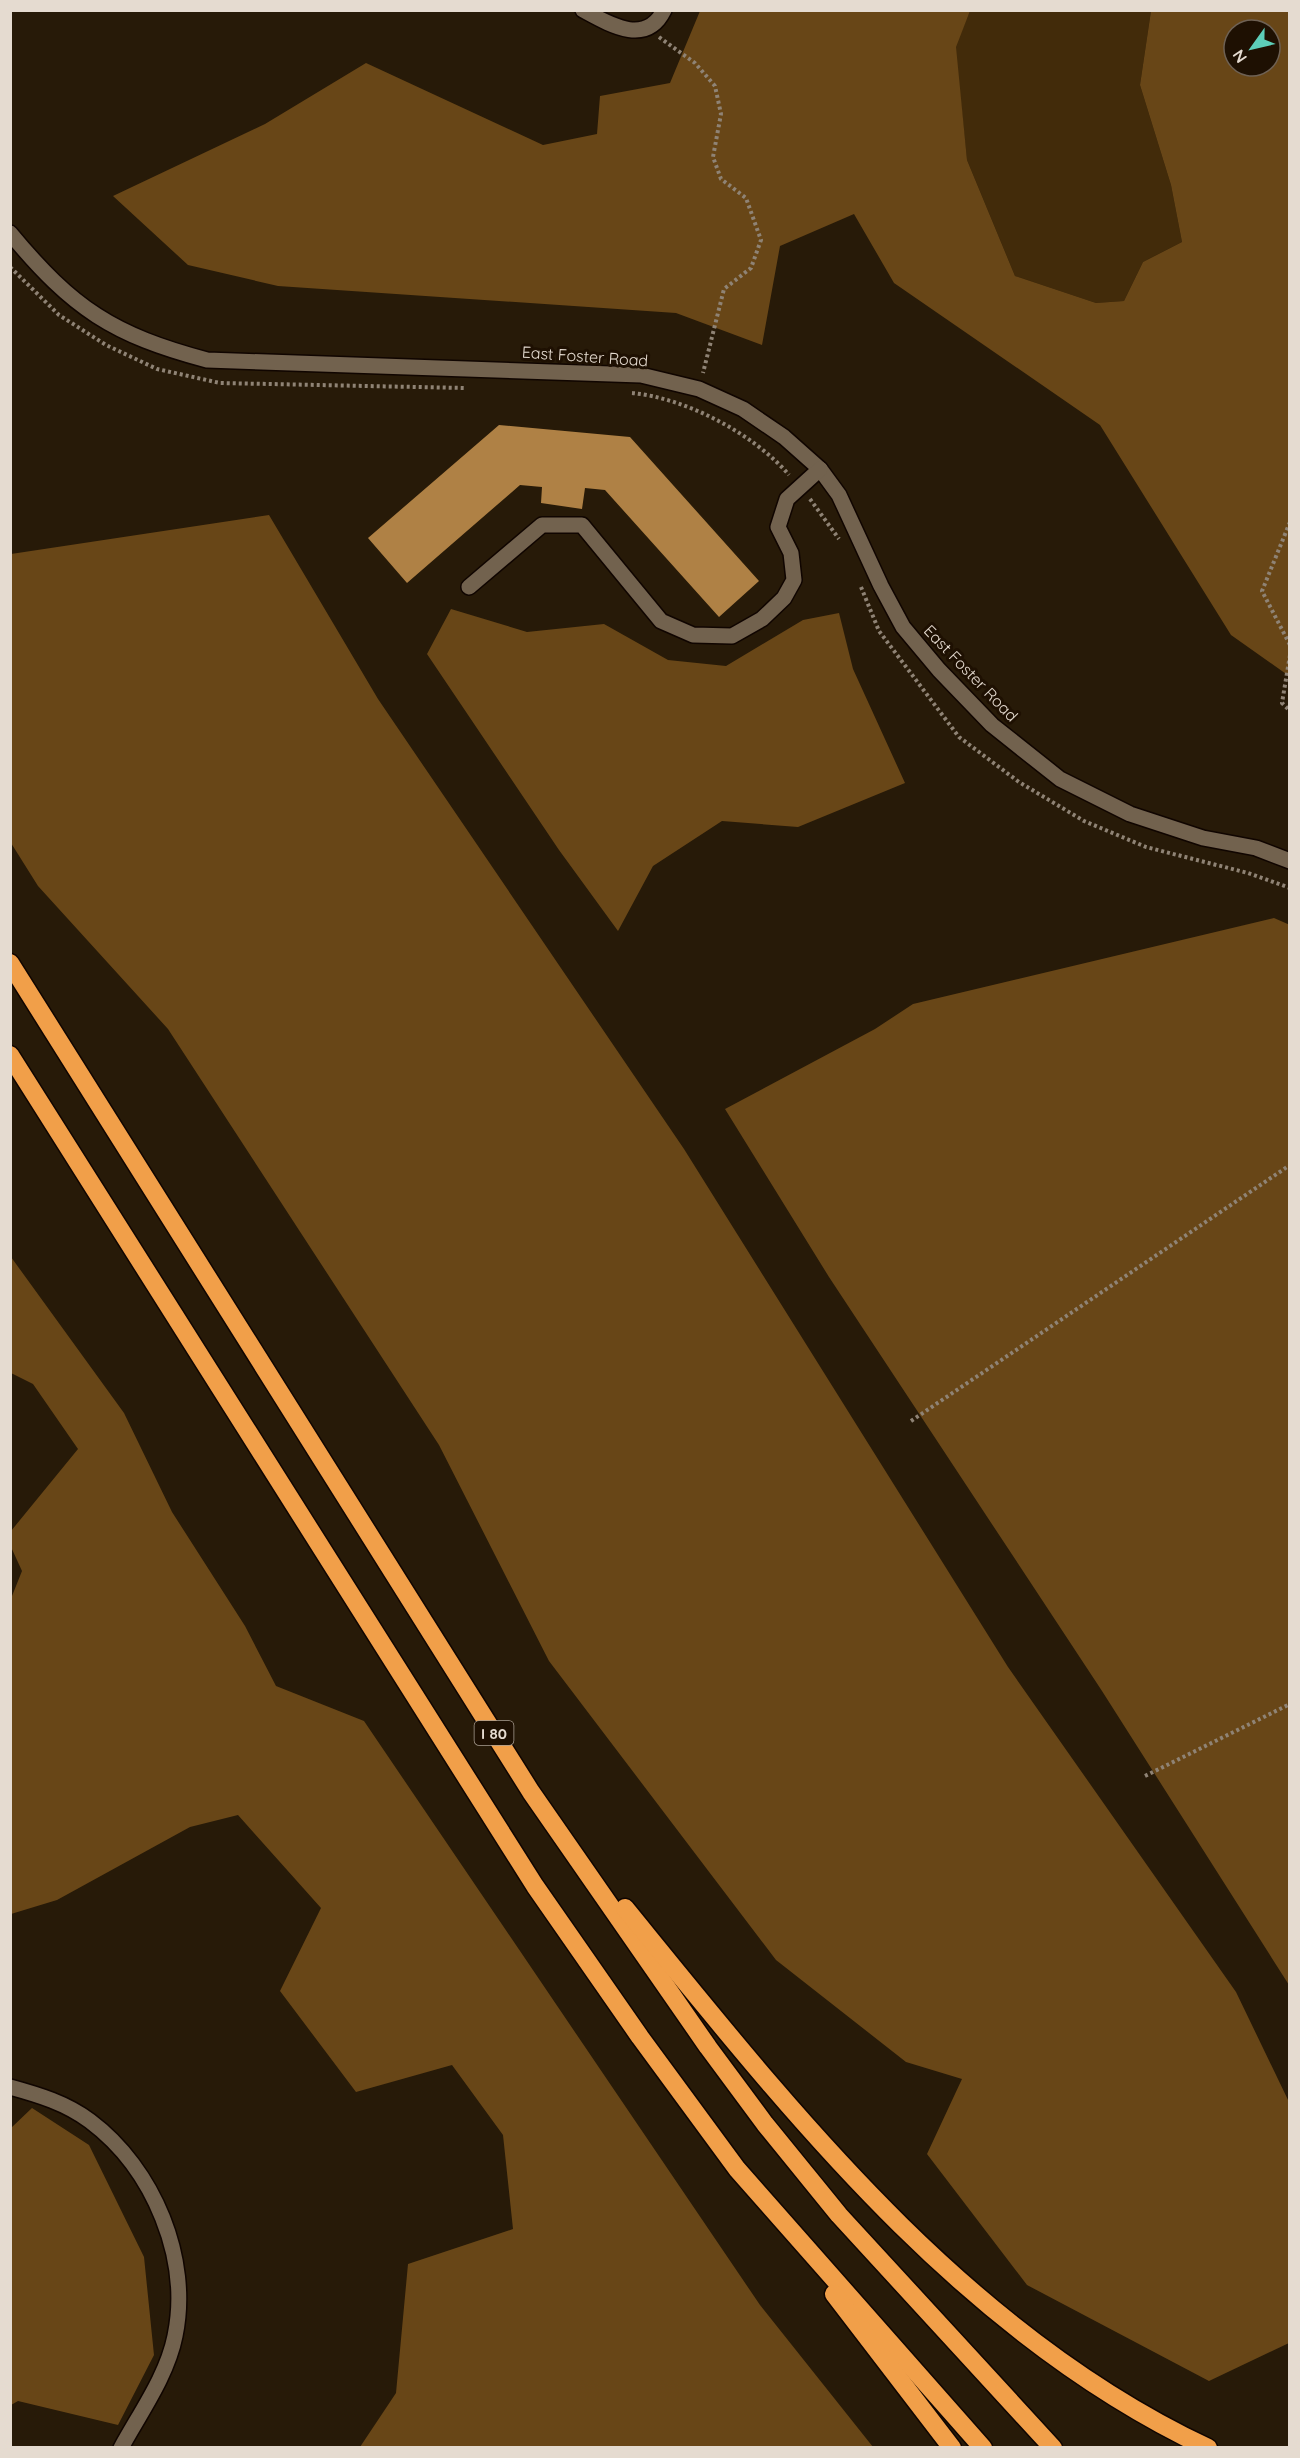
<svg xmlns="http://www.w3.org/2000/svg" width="1300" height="2458" font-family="Quicksand,sans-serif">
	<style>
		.green { fill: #422b0a }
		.forest { fill: #684617; fill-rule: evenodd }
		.building { fill: #af8145 }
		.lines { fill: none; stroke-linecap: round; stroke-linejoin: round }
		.minor-casing { stroke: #100500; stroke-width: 18 }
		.highway-casing { stroke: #100500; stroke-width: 21 }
		.path { stroke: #8f8375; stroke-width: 4; stroke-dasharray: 3 3; stroke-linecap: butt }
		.minor { stroke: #72624e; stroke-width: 15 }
		.highway { stroke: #f19f49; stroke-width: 18 }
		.labels { text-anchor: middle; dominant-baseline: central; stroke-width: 6; stroke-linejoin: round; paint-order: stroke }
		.shield { fill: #1e1002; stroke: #a99e92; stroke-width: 1.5 }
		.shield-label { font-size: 15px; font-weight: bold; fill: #e5dbd0 }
		.street-label { font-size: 16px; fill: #e5dbd0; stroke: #1e1002 }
	</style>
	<rect width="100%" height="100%" fill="#271a08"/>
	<!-- green -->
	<polygon class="green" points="970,11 1151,11 1140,85 1171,185 1182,242 1143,262 1124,301 1096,303 1015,276 967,160 955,47"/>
	<!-- forest -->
	<g class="forest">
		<path d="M700 11H970L956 47 967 160 1015 276 1096 303 1124 301 1143 262 1182 242 1171 185 1140 85 1151 11H1289V676L1231 635 1100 425 894 283 854 214 780 246 762 345 676 313 278 286 188 265 113 196 265 124 366 63 543 145 597 134 600 96 670 83ZM1234 30H1270V66H1234Z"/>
		<polygon points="269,515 378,699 684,1149 1008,1667 1236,1992 1289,2102 1289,2343 1209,2381 1027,2285 927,2154 962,2079 906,2062 776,1960 549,1661 439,1445 168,1029 38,886 11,843 11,554"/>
		<polygon points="451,609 527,632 604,624 668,660 726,666 803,620 839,613 853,669 905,783 798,827 722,821 653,866 618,931 559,850 427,654"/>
		<polygon points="1274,918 1290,925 1289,1985 1102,1691 829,1277 725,1109 875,1029 913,1004"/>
		<polygon points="11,1257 124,1413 172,1512 245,1626 276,1686 364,1721 760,2305 873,2447 360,2447 396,2393 408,2264 513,2229 503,2135 452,2065 356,2092 280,1991 321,1908 238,1815 190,1827 57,1900 11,1914 10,1601 22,1571 11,1547 11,1531 78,1449 33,1384 11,1373"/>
		<polygon points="32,2108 89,2145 144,2257 154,2355 118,2425 18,2401 11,2405 11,2128"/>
	</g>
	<!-- building -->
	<polygon class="building" points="499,425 630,437 759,581 719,617 605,490 585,488 582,509 541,503 542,487 520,485 407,583 368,538"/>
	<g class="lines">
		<defs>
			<g id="minor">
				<path d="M583 10C609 24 646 47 664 10"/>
				<path d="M10 233C73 309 113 335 207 360L641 375 699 389 743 409 784 437 820 469 839 495 881 586 903 627 939 670 992 725 1060 779 1130 814 1203 838 1256 848 1290 861"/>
				<polyline points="469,587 542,525 582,525 661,621 693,635 732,636 762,619 784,598 794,580 791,553 778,527 787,499 820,469"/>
				<path d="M10 2087C39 2095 66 2103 90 2121 154 2169 191 2259 175 2336 167 2376 140 2413 121 2448"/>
			</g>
			<g id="highway">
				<polyline points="10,963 531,1792 708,2047 765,2124 839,2215 1053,2448"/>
				<polyline points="10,1055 535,1886 640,2037 737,2169 983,2448"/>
				<path d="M625 1908C792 2113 963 2333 1208 2448"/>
				<polyline points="834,2294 952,2448"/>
			</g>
		</defs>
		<!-- minor casing -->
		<use href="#minor" class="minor-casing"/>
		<!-- highway casing -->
		<use href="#highway" class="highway-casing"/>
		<!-- path -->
		<g class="path">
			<polyline points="659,37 695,63 715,86 721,114 713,157 721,179 746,198 761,240 751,268 724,289 703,373"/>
			<polyline points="10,267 59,315 106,345 157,369 220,383 465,388"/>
			<path d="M632 393C686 398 754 434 789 475"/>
			<polyline points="810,499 839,539"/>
			<polyline points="1290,522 1262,591 1290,645"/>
			<polyline points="861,587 879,631 959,737 1019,782 1084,821 1146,847 1248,873 1290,888"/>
			<polyline points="1290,655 1282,703 1290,711"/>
			<polyline points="911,1421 1290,1165"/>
			<polyline points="1145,1776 1290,1704"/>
		</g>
		<!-- minor -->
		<use href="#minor" class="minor"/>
		<!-- highway -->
		<use href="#highway" class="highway"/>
	</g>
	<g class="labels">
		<!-- shield labels -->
		<rect class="shield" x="474.5" y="1721" width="39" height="24" rx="4.5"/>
		<g class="shield-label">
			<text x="494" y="1733">I 80</text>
		</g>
		<!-- street labels -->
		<g class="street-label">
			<text transform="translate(585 356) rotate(4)">East Foster Road</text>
			<text transform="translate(971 673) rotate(46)">East Foster Road</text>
		</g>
	</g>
	<!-- border -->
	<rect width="1300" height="2458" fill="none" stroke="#e5dbd0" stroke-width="24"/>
	<!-- north arrow -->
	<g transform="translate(1252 48) rotate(236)"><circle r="28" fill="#1e1002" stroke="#6e6154" stroke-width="1.5"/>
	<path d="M0-4.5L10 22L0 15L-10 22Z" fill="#5dceb9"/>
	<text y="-9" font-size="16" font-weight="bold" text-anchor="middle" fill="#e5dbd0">N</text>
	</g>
</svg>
